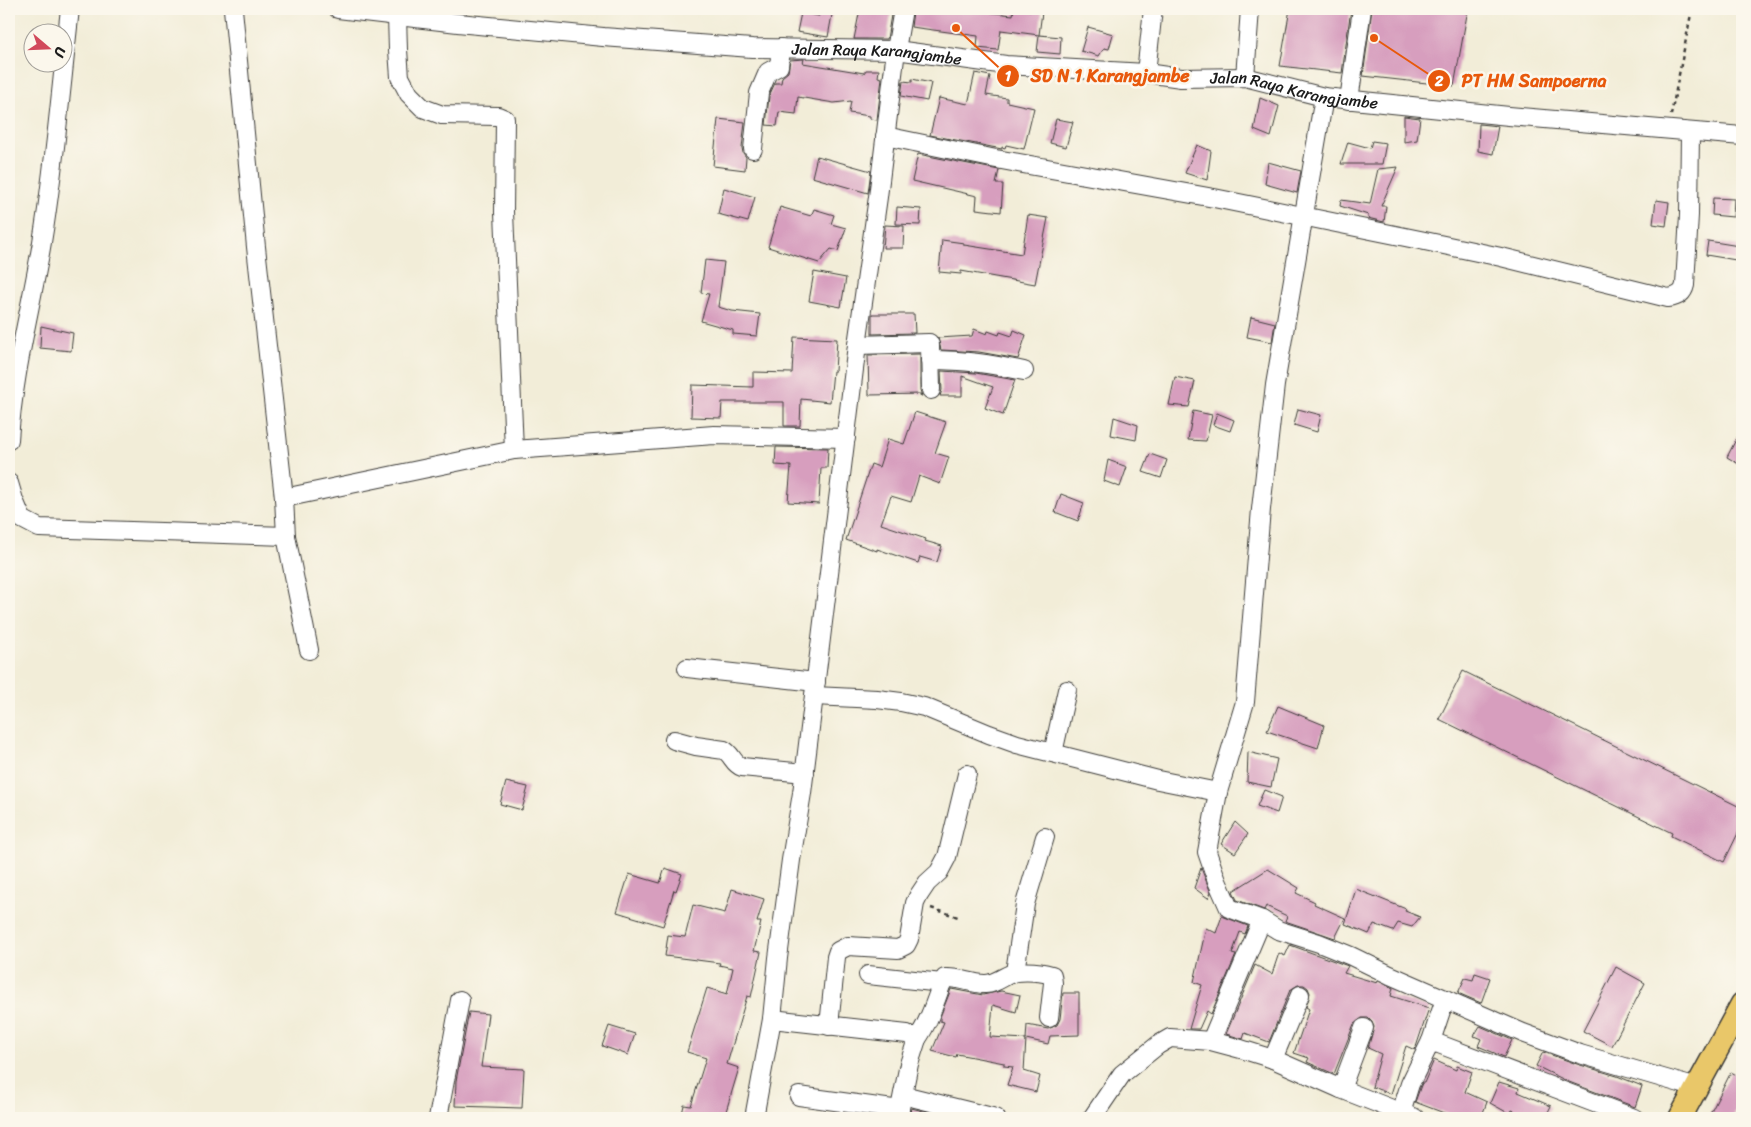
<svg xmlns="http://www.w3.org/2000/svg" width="1751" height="1127" font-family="Sriracha,sans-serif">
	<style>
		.green { fill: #9ad082; stroke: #5b764f }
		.building { fill: #d79ebe }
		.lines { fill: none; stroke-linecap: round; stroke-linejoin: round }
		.minor-casing { stroke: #3c3b38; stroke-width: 20 }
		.major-casing { stroke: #3c3b38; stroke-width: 25 }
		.path { stroke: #3c3b38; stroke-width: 2.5; stroke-dasharray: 4 4; stroke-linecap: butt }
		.minor { stroke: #fff; stroke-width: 18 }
		.major { stroke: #e9c769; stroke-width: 22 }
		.labels { text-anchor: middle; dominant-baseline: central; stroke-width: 5; stroke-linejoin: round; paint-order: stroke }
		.street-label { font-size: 16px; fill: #1c1c1c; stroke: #fbf7ec }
		.leader { fill: none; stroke: #e8590c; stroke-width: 2 }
		.callout-dot { fill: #e8590c; stroke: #fbf7ec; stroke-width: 2 }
		.mark-label { font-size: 15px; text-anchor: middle; font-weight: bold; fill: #fff }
		.callout-label { font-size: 18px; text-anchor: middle; font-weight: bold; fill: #e8590c; stroke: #fbf7ec; stroke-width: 5; stroke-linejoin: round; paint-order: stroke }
	</style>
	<rect width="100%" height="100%" fill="#fbf7ec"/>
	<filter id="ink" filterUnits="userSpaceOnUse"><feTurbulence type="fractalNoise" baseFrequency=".02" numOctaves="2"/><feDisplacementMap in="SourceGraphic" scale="10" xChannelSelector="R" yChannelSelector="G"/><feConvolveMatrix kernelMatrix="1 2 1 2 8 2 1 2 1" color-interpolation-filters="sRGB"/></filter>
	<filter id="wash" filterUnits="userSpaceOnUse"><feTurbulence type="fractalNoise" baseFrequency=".0096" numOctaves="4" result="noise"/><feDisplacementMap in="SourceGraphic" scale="20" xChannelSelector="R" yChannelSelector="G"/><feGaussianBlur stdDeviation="1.12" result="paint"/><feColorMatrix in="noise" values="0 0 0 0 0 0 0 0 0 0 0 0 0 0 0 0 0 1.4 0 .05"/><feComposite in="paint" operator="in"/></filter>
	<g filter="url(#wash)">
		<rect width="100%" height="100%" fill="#f2edd8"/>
		<!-- green -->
		<polygon class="green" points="733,9 791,9 790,15"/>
		<g id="blocks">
			<!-- building -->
			<g class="building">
				<polygon points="820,9 833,9 828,37 797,32 801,13 819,16"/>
				<polygon points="860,9 892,9 887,39 854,39"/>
				<polygon points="918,9 960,9 1013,15 1014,9 1042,12 1039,35 1061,37 1060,54 1037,52 1039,35 1001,30 998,50 977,48 978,36 911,27 913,11 918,12"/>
				<polygon points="1290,9 1351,9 1342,73 1280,66"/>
				<polygon points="1372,9 1468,9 1454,86 1363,76"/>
				<polygon points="1088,27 1113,34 1109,49 1104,48 1099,56 1081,51"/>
				<polygon points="804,59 803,63 864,73 866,70 879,70 878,77 882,78 877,120 870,119 870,116 849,113 851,101 834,103 798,97 796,114 779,112 777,126 766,125 769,96 775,83 781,83 782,77 788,72 790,60"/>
				<polygon points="975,73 990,76 986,95 1007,98 1007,102 1034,108 1024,149 1006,145 1005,148 1002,147 1002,149 930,135 939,98 968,104"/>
				<polygon points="912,79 931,83 927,101 901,96 903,81 912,82"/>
				<polygon points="1260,98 1279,106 1271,137 1254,130"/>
				<polygon points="1404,116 1420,118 1417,140 1404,142"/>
				<polygon points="718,119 745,122 742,148 743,153 746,157 745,170 713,166"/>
				<polygon points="1056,119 1073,122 1066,147 1050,143"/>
				<polygon points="1479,124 1498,126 1493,154 1478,151"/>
				<polygon points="1372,141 1386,143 1382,164 1341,164 1348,142 1370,148"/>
				<polygon points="1197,145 1211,151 1207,180 1185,173"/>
				<polygon points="918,154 999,170 996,184 1003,184 1001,212 976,209 977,196 912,181"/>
				<polygon points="817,156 871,171 868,193 812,177"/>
				<polygon points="1268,162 1301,171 1297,193 1265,184"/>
				<polygon points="1398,167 1381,206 1386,206 1384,222 1368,218 1368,215 1340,206 1341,200 1370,204 1378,169"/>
				<polygon points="724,188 755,197 748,222 718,214"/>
				<polygon points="1713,198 1734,199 1733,217 1712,215"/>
				<polygon points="1656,200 1669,202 1666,226 1653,224"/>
				<polygon points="780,207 811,216 814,209 834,215 831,224 846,228 838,251 831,249 819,263 768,247"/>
				<polygon points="897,207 921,209 920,225 896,224"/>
				<polygon points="1028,215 1048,218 1035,284 961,271 961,274 939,272 942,240 964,243 964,245 1022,254"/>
				<polygon points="885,225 904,226 903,248 883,248"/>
				<polygon points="1708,241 1739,246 1736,260 1706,255"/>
				<polygon points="705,260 724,262 718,307 732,311 760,314 757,336 733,334 733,330 701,321 709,294 701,293"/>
				<polygon points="814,272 846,278 841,307 809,301"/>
				<polygon points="872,314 914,314 915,333 872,334"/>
				<polygon points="1251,317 1275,323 1272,342 1247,337"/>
				<polygon points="41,326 73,333 71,351 40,348"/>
				<polygon points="974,329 987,334 988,331 999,335 1000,332 1012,336 1014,330 1026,335 1018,359 979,352 941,350 938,338 972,336"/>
				<polygon points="794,337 837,339 835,371 833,371 830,402 801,399 800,426 784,426 784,402 722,402 721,418 691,417 692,385 753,387 753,372 792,373"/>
				<polygon points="920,354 920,390 922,396 920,396 921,394 869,395 868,355"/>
				<polygon points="941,371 976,373 1015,380 1003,415 985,408 993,387 962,376 962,396 940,396 942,390"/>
				<polygon points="1175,377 1195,381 1189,407 1169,405"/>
				<polygon points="1298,409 1321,415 1317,432 1294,425"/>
				<polygon points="1193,411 1212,415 1206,441 1188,440"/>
				<polygon points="915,412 946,422 935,453 949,457 940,484 919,476 911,502 891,496 881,524 926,539 925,541 942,546 937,562 920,557 918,563 877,549 877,551 846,540 871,464 879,467 888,439 904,444"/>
				<polygon points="1217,413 1234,420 1230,431 1213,425"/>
				<polygon points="1114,417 1138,425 1136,440 1111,435"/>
				<polygon points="1742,428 1742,466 1727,457"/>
				<polygon points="776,447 828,448 827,468 821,468 819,504 788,502 791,466 775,465"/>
				<polygon points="1150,454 1167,460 1161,478 1143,472"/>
				<polygon points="1108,460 1127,467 1120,487 1104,481"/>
				<polygon points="1061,494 1084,503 1078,521 1055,512"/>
				<polygon points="1463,671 1742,808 1742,825 1724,862 1671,836 1672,833 1439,719"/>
				<polygon points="1278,706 1324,725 1318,748 1267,731"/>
				<polygon points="1248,752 1277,759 1271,787 1247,782"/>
				<polygon points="506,782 528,787 522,810 500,804"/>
				<polygon points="1264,790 1282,797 1277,813 1257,806"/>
				<polygon points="1235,822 1248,834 1235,853 1221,844"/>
				<polygon points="665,868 682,874 676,891 674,890 663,926 617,912 629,874 660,883"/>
				<polygon points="1201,868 1211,893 1208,898 1194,888"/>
				<polygon points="1268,869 1299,888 1296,893 1315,902 1314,904 1345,918 1335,938 1285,921 1287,916 1266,906 1264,910 1237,900 1233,891"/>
				<polygon points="732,889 764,899 757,922 761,922 754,951 761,952 751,997 747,996 727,1064 739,1068 724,1118 681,1118 684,1105 691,1106 706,1058 687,1052 707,988 727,994 733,968 719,965 720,963 665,956 668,935 685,937 693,905 725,913"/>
				<polygon points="1356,889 1406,909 1405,911 1420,917 1412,927 1398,923 1393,931 1374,924 1369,934 1345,924"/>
				<polygon points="1222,916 1248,926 1245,934 1240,932 1232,954 1236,955 1211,1014 1207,1011 1199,1029 1189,1029 1202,985 1194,982 1206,928 1216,933"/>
				<polygon points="1290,945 1348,966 1344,973 1377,983 1378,981 1393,988 1391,996 1429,1008 1415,1050 1406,1046 1391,1094 1372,1087 1381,1054 1368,1048 1374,1027 1372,1022 1368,1018 1362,1018 1354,1024 1334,1074 1307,1062 1309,1058 1294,1053 1309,1009 1306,1007 1310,993 1308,988 1304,985 1298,985 1290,990 1269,1042 1245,1033 1243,1039 1226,1034 1255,965 1272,974 1279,953 1285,956"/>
				<polygon points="1616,967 1645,983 1612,1046 1583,1031"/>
				<polygon points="1475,973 1490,978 1481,1003 1458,993 1465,978 1473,980"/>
				<polygon points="951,989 983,995 1001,991 1020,995 1016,1012 993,1005 990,1037 1026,1039 1024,1071 1040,1076 1036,1092 1007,1085 1013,1067 1004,1066 1004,1063 957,1054 956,1057 932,1051 944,1022 940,1021 940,1017"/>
				<polygon points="1063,993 1079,993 1079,1035 1050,1036 1048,1044 1026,1039 1027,1025 1048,1029 1057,1025 1060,1019"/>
				<polygon points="469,1012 488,1014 481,1067 524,1069 522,1108 455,1106 456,1081"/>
				<polygon points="609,1026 635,1034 628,1055 602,1046"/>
				<polygon points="1480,1026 1512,1040 1504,1057 1478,1046 1481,1039 1474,1036"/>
				<polygon points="1543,1052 1577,1064 1617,1076 1642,1086 1635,1107 1569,1082 1536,1066"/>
				<polygon points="1434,1060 1456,1070 1457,1066 1472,1072 1465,1092 1487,1102 1481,1118 1452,1118 1452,1116 1415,1102 1420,1088 1422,1083 1424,1083"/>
				<polygon points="1731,1072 1742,1078 1742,1096 1733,1118 1708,1118"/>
				<polygon points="1499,1082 1519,1088 1518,1092 1551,1106 1545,1118 1530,1118 1512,1110 1510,1114 1490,1103"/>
				<polygon points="911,1108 953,1118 909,1118"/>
			</g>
		</g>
	</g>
	<g filter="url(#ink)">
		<use href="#blocks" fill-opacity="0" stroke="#3c3b38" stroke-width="1"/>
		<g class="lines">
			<defs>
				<g id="minor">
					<polyline points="233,9 256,247 284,498 286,536 309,650"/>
					<path id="s1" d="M338 9 458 23 603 37 752 48 896 50 1006 65 1146 73 1181 78 1245 77 1324 97 1509 116 1742 136"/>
					<polyline points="397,16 398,50 400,77 409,94 423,108 442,115 498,116 505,119 504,212 514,450"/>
					<polyline points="1146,73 1153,9"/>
					<polyline points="1245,77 1250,9"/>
					<polyline points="1349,100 1362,9"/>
					<path d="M885 136 996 159 1214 198 1420 240 1501 257 1668 298C1677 297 1683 294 1685 285L1689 215 1690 133"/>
					<polyline points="753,149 759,93 768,72 779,66 781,48"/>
					<polyline points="857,345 929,343 930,345 931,390"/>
					<path d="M930 360C966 360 990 364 1024 371"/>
					<path d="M9 440C13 374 31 308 42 242 55 165 61 87 70 9"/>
					<polyline points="9,483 14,500 22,519 39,528 286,536"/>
					<polyline points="284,498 514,450 714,435 846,438"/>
					<polyline points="687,668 816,682"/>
					<polyline points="814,696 877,699 901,702 924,707 989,734 1017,744 1158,780 1218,792 1245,702 1261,509 1275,385 1324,97"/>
					<path d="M674 740 696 746 724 750C732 754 733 764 742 767L805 773"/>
					<polyline points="1053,753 1067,690"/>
					<polyline points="1218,792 1207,852 1217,881 1229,908 1262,920 1278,930 1319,943 1351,956 1390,975 1523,1033 1580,1054 1697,1088"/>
					<polyline points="1015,972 1025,904 1045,837"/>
					<path d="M868 975 942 983 945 978C958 977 970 983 984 984 995 985 1006 974 1016 972 1027 971 1042 972 1052 975L1053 983 1049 1018"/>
					<polyline points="772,1019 907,1034 917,1039 909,1064 898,1118"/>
					<polyline points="829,1026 836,957 838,951 848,946 898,949 906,945 909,939 915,903 919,895 927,883 939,872 947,857 967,774"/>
					<path d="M917 1039C929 1022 935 1002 942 983"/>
					<polyline points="1211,1041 1262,920"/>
					<polyline points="1431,1041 1445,999"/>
					<polyline points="1273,1059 1300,995"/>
					<polyline points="1341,1089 1364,1028"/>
					<polyline points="903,1095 996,1118"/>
					<polyline points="799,1096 900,1110"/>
					<polyline points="1401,1113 1410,1084 1431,1041 1634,1118"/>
					<polyline points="438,1118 460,1000"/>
					<polyline points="754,1118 772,1019 778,958 791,860 802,793 857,345 878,197 896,50 903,9"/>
					<polyline points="1092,1118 1122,1074 1158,1045 1170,1038 1211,1041 1241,1049 1273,1059 1341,1089 1415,1118"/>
				</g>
				<polyline id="major" points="1680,1118 1742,1004"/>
			</defs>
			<!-- minor casing -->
			<use href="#minor" class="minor-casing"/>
			<!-- major casing -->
			<use href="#major" class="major-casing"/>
			<!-- path -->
			<g class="path">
				<polyline points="1671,115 1692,9"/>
				<polyline points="931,908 961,918"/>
			</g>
			<!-- minor -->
			<use href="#minor" class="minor"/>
			<!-- major -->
			<use href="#major" class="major"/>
		</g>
	</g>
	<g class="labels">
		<!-- street labels -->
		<g class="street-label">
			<text stroke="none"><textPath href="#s1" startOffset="541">Jalan Raya Karangjambe</textPath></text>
			<text stroke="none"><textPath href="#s1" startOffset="961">Jalan Raya Karangjambe</textPath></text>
		</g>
	</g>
	<!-- callouts -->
	<path class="leader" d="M956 28L1008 76M1374 38L1439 81"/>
	<g class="callout-dot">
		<circle cx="956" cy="28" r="5"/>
		<circle cx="1374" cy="38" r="5"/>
		<circle cx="1008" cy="76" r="12"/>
		<circle cx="1439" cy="81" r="12"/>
	</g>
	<g class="mark-label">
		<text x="1008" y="81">1</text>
		<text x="1439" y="86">2</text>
	</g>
	<g class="callout-label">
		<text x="1110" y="82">SD N 1 Karangjambe</text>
		<text x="1534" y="87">PT HM Sampoerna</text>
	</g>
	<!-- margin -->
	<rect width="1751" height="1127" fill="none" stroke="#fbf7ec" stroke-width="30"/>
	<!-- north arrow -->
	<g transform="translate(48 48) rotate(109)"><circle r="24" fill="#fbf7ec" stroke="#a29f99"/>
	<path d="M0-4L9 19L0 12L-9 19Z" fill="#d1495b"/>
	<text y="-8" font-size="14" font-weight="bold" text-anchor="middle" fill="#1c1c1c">U</text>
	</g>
</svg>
